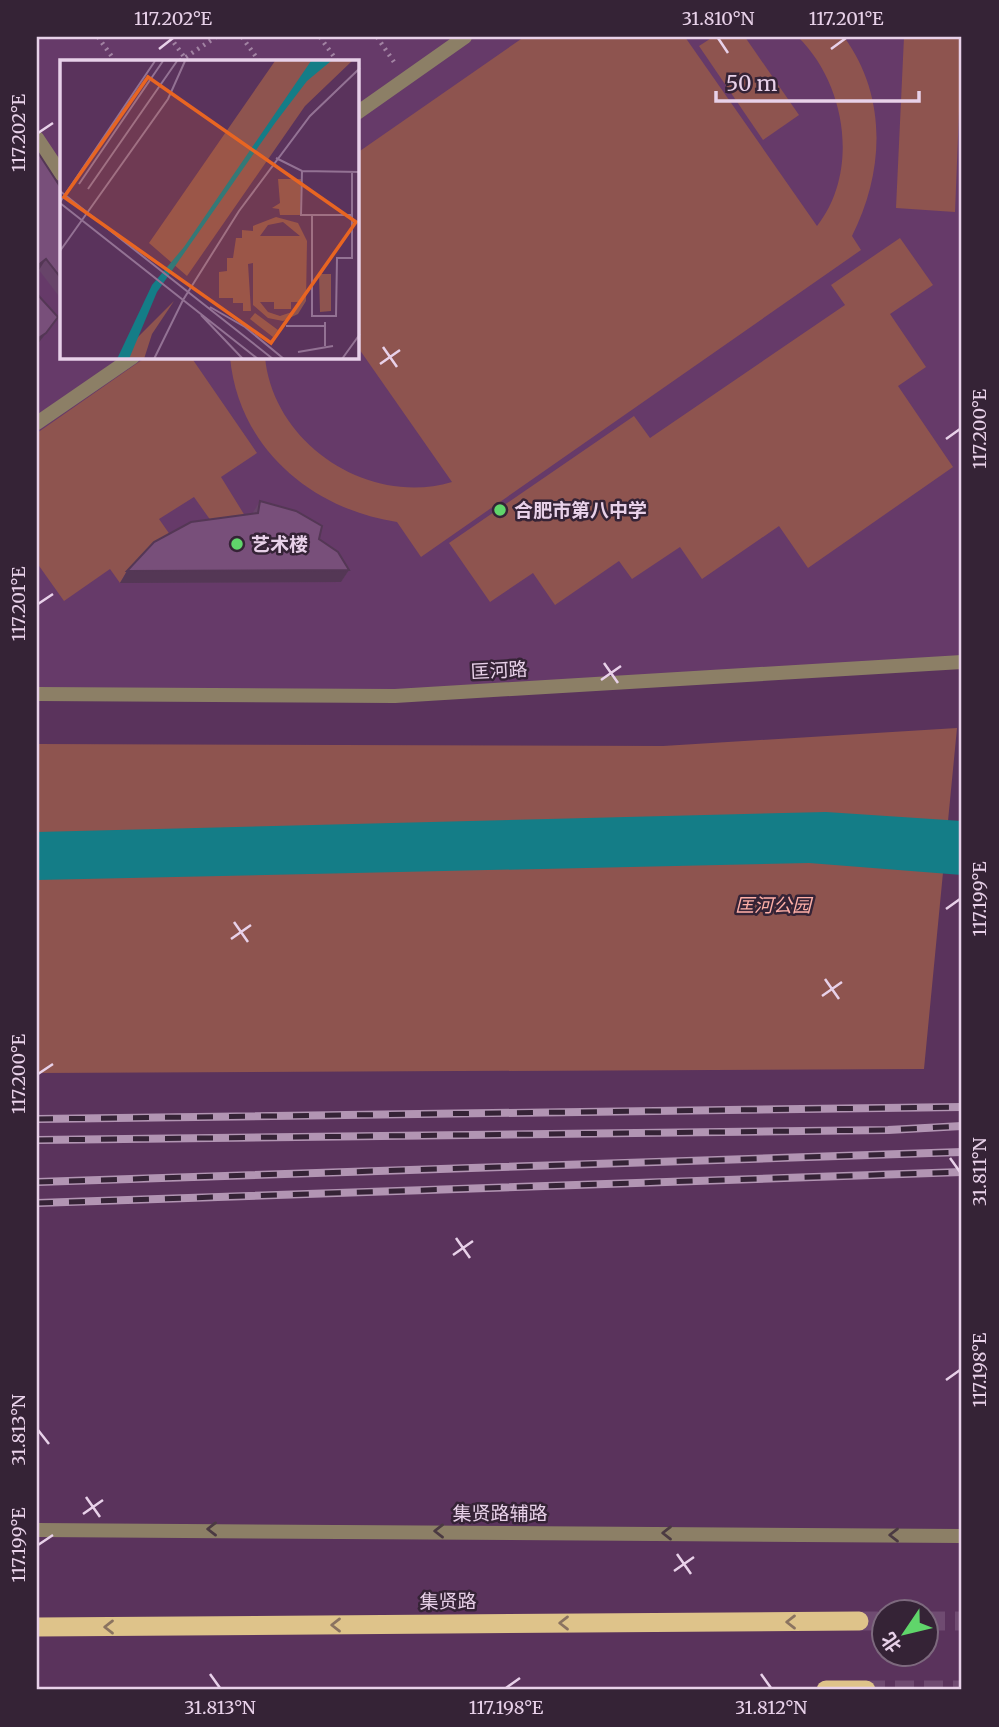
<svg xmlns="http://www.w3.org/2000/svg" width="999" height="1727" font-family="Merriweather,'Noto Sans SC',serif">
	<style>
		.built { fill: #663a69; fill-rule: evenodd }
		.green { fill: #8e544f }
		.water { fill: #147d87 }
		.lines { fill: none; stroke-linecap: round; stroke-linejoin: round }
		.trunk-tunnel { stroke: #6f4b71; stroke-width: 19; stroke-dasharray: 19 10; stroke-linecap: butt }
		.path { stroke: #a283a3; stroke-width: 4.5; stroke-dasharray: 2 5; stroke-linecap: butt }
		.service { stroke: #8c7f66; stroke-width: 14 }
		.tertiary { stroke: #8c7f66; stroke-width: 14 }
		.trunk { stroke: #dec38a; stroke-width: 19 }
		.rail-casing { stroke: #b295b3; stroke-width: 8 }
		.rail { stroke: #352336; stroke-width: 5; stroke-dasharray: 16; stroke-linecap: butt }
		.wall { fill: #674469 }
		.shaded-wall { fill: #543755 }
		.building { fill: #784f7a; stroke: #543755; stroke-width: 2 }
		.oneway { stroke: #4b3a42 }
		.oneway2 { stroke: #8a7360 }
		.ticks { fill: none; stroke: #e8d1e9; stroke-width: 2.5 }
		.poi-dot { fill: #60d56b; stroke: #352336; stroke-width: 2.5 }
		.labels { text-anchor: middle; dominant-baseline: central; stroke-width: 5; stroke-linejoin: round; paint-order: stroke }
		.poi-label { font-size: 19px; font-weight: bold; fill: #e8d1e9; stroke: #352336; text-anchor: start }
		.street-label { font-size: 19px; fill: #e8d1e9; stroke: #352336 }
		.park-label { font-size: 19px; font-style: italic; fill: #feafa7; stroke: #352336 }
		.inset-road { fill: none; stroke: #937294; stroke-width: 2 }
		.view { fill: #e86522; fill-opacity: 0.15; stroke: #e86522; stroke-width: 3.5 }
		.inset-edge { fill: none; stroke: #e8d1e9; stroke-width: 3.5 }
		.neatline { fill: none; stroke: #e8d1e9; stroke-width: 2.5 }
		.ticks-label { font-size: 18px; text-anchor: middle; fill: #e8d1e9 }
	</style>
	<rect width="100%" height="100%" fill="#5a335c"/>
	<!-- built -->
	<path class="built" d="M37 37H962V662L395 696 37 694ZM61 61H357V357H61Z"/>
	<!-- green -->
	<g class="green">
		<path d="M524 37H685L817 226C860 171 846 84 798 37H844C888 97 884 173 852 236L861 250 421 557 397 522C311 509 238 447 230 357H265C273 444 369 507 452 482L357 346V153Z"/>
		<polygon points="713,37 745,37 799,115 763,140 699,46"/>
		<polygon points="904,37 962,37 955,212 896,208"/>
		<polygon points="900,238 933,285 890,314 926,367 898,386 953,467 808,568 779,526 702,579 680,547 632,579 619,561 555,605 533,573 490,602 449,543 634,416 650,438 845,305 831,285"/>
		<polygon points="146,357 191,357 257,453 221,477 250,524 216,528 194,497 159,519 173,539 146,553 120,583 110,569 64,601 37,563 37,433"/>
		<polygon points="957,728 924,1069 37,1073 37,744 663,746"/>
	</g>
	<!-- water -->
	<polygon class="water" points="826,812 962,821 962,875 809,863 37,880 37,832"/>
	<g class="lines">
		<!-- trunk-tunnel -->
		<g class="trunk-tunnel">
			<polyline points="859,1621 884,1621"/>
			<polyline points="926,1621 962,1621"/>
			<polyline points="866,1690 962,1690"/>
		</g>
		<!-- path -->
		<g class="path">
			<polyline points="98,37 115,61"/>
			<polyline points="170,37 187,61"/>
			<polyline points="242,37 259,61"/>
			<polyline points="320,37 337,61"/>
			<polyline points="377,37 394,62"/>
			<polyline points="180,61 216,37"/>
		</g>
		<!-- service -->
		<g class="service">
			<polyline points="357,113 465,37"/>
			<polyline points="37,138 61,174"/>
			<polyline points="37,423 133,357"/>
		</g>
		<!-- tertiary -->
		<g class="tertiary">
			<polyline points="37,694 395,696 962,662"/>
			<polyline points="37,1530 962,1536"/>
		</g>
		<!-- trunk -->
		<g class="trunk">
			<polyline points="37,1627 859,1621"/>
			<polyline points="826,1690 866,1690"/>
		</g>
		<defs>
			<g id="rail">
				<polyline points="37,1119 962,1107"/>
				<polyline points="37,1140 888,1130 962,1126"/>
				<polyline points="37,1182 962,1152"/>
				<polyline points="37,1203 962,1172"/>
			</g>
		</defs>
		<!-- rail casing -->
		<use href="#rail" class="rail-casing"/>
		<!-- rail -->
		<use href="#rail" class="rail"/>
	</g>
	<!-- wall -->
	<g class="wall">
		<polygon points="37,151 61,188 61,299 39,270 37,272"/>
		<polygon points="260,501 319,539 349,570 341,582 120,583 127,571 252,514"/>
	</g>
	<!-- shaded-wall -->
	<g class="shaded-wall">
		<polygon points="46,259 39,270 37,272 37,266"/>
		<polygon points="50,328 37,345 37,339"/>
		<polygon points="349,570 341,582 120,583 127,571"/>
	</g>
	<!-- building -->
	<g class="building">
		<polygon points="37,151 61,188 61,278 46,259 37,266"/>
		<polygon points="37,294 58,317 46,333 37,339"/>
		<polygon points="260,501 296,511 322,526 319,539 338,552 349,570 127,571 154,542 191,522 258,513"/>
	</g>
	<!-- one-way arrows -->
	<defs><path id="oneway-chevron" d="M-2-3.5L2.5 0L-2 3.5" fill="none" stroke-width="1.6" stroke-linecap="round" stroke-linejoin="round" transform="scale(1.75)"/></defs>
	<g class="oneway">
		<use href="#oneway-chevron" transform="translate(212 1529) rotate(-180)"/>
		<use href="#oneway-chevron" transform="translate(439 1531) rotate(-180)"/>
		<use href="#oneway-chevron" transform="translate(667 1533) rotate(-180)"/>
		<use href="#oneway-chevron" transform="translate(894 1535) rotate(-180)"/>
	</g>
	<g class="oneway2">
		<use href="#oneway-chevron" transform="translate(791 1622) rotate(180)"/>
		<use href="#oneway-chevron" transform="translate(564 1623) rotate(180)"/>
		<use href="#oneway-chevron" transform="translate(336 1625) rotate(180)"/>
		<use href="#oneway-chevron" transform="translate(109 1627) rotate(180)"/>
	</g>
	<!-- ticks -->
	<path class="ticks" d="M718 38 728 53M159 49 173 38M831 49 846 38M38 133 53 123M383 347 397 367M380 364 400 350M946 439 960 429M38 604 53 594M604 663 618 683M601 680 621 666M946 909 960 899M234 922 248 942M231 939 251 925M825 979 839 999M822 996 842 982M38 1074 53 1064M950 1158 960 1172M456 1238 470 1258M453 1255 473 1241M946 1380 960 1370M38 1430 49 1444M86 1497 100 1517M83 1514 103 1500M38 1545 53 1535M677 1554 691 1574M674 1571 694 1557M210 1674 220 1688M761 1674 771 1688M506 1688 520 1678"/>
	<!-- markers -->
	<g class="poi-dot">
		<circle cx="500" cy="510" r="7"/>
		<circle cx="237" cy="544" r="7"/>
	</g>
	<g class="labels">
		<!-- poi labels -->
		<g class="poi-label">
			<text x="514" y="510">合肥市第八中学</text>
			<text x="251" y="544">艺术楼</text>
		</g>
		<!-- street labels -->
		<g class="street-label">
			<text transform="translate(499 670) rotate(-3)">匡河路</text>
			<text x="500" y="1513">集贤路辅路</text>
			<text x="448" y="1601">集贤路</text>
		</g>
		<!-- park labels -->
		<g class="park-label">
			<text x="773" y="905">匡河公园</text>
		</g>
	</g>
	<!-- overview -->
	<g transform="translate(60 60)">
		<rect width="299" height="299" fill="#5a335c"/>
		<path d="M215 1H292L245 46 127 216 89 183ZM218 119H241L240 155H220L219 149 212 148 220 143ZM216 157 238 163 247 181 246 241 238 254 223 261 208 258 193 245V203L188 204 191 251H183V243H173V238H159V212L167 211V198H173L176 178H182V170L193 171V166ZM223 162 240 176H200L208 165ZM200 242H214V249H231V242H240L232 252 220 256 208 252ZM259 214H271V251L260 252ZM114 241 92 274 84 299H62V293ZM195 253 218 270 213 277 190 259Z" fill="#8e544f" fill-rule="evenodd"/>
		<path d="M251 1H271L247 21 215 63 97 232 69 299H57L92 225 124 187Z" fill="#147d87"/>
		<path class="inset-road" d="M216 98 242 111 300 112M242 111 241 155H292M19 124 103 1M28 129 117 1M0 131 213 299M0 142 95 1M0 143 198 299M252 155V256H276L277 198H292V112M0 191 108 39 125 1M150 247 185 267 224 299M141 255 183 299M226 266H265M265 286V262M238 292 273 286M94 299 123 240 179 151 250 56 300 8M282 299 300 274"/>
		<path class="view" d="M88 17 296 162 211 283 4 137Z"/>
		<rect width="299" height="299" class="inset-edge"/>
	</g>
	<!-- border -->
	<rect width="999" height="1727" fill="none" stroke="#352336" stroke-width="77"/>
	<!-- north arrow -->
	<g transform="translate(905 1633) rotate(235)"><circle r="33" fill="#352336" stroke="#7d697e" stroke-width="2"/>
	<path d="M0-5L12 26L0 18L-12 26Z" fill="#60d56b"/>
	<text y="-10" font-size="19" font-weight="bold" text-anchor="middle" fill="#e8d1e9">北</text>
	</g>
	<!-- scale -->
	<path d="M716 91v10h203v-10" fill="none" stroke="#e8d1e9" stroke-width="3.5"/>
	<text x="726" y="91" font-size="21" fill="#e8d1e9" stroke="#352336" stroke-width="5" paint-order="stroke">50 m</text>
	<rect x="38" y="38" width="922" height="1650" class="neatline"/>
	<g class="ticks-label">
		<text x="173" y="25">117.202°E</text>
		<text x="718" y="25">31.810°N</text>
		<text x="846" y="25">117.201°E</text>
		<text transform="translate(19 133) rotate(-90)" y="6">117.202°E</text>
		<text transform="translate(980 429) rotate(-90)" y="6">117.200°E</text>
		<text transform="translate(19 604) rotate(-90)" y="6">117.201°E</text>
		<text transform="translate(980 899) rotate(-90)" y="6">117.199°E</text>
		<text transform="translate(19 1074) rotate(-90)" y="6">117.200°E</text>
		<text transform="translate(980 1172) rotate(-90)" y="6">31.811°N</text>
		<text transform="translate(980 1370) rotate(-90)" y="6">117.198°E</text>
		<text transform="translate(19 1430) rotate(-90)" y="6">31.813°N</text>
		<text transform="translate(19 1545) rotate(-90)" y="6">117.199°E</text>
		<text x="220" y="1714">31.813°N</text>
		<text x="506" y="1714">117.198°E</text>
		<text x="771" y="1714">31.812°N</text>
	</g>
</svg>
